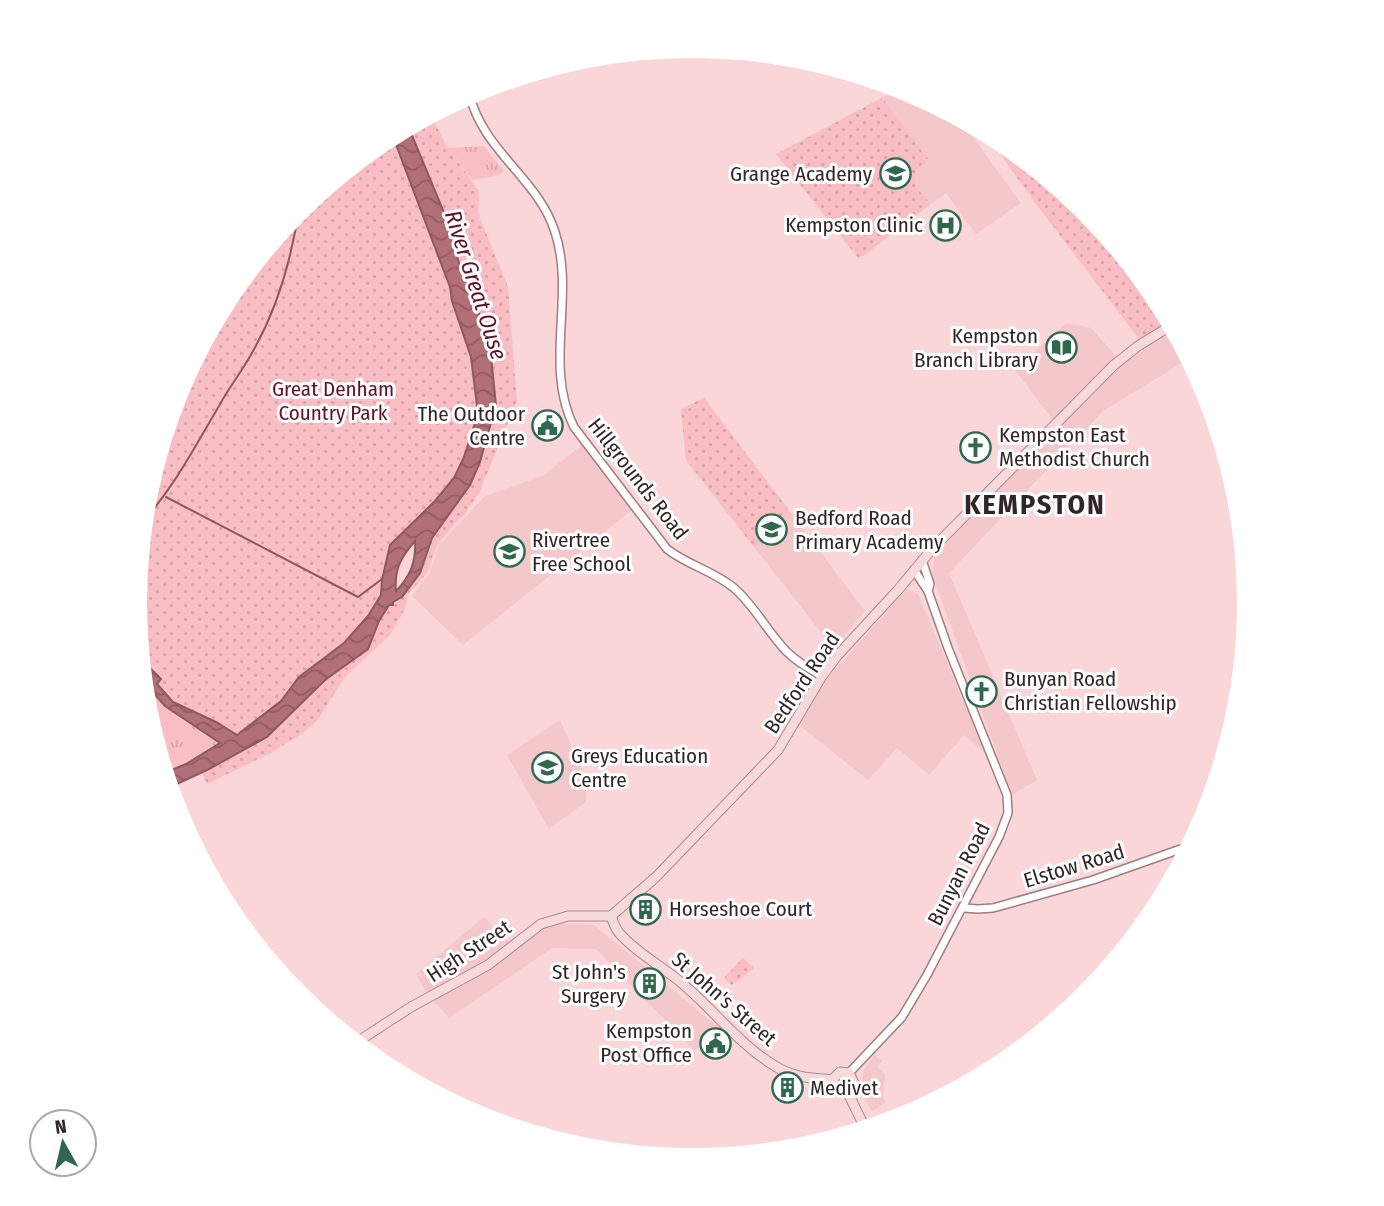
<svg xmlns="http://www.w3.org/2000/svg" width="1384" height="1206" font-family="'Fira Sans Condensed',sans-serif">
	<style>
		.built { fill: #f4c7cb }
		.grass { fill: url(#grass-tufts) }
		.park { fill: url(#park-dots) }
		.water { fill: url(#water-waves); stroke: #8c595f; stroke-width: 2; fill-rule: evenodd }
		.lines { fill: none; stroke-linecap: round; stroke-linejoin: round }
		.stream { stroke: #8c595f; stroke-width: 2 }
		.minor-casing { stroke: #9f7d81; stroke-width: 10 }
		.major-casing { stroke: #ae898c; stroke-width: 11 }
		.minor { stroke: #fff; stroke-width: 7 }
		.major { stroke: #f6d9db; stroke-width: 9 }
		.labels { text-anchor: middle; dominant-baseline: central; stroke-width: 6; stroke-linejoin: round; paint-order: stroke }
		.poi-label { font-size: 21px; fill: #322526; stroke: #fff; text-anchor: start }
		.park-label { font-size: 21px; fill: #641126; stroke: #fff }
		.street-label { font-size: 21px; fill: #322526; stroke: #fff }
		.water-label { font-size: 23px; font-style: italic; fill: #610d24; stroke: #fff }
		.district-label { font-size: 28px; font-weight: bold; letter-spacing: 2px; fill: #322526; stroke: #fff }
	</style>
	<defs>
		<pattern id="grass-tufts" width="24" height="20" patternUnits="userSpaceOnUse" patternTransform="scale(1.75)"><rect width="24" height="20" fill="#f8bec4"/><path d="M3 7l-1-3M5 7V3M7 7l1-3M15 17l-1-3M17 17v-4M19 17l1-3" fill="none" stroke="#d5a3a8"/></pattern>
		<pattern id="park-dots" width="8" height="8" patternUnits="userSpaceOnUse" patternTransform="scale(1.75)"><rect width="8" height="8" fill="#f8bec4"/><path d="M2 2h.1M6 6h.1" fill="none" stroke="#d5a3a8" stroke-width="1.8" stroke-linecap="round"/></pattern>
		<pattern id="water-waves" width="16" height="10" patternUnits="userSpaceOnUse" patternTransform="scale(1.75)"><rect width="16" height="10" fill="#b26f78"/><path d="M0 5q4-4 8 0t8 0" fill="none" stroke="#915b62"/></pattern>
	</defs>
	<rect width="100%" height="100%" fill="#fad6d9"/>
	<!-- built -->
	<g class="built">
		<polygon points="902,87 957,115 1021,203 976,234 946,193 859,259 776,154"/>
		<polygon points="1066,323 1091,328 1123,364 1175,330 1190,358 1103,411 949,573 1037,780 1012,795 933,577 934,555 1059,428 1015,370"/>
		<polygon points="704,398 865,611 834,649 686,460 681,409"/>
		<polygon points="582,445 632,510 463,645 412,596 429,574 439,545 485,496 543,476"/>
		<polygon points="907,589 918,594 985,753 964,735 929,775 897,748 868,780 799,725 826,680"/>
		<polygon points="560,720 587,780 586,802 549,829 507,755"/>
		<polygon points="484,917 516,949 553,923 594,925 723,1031 694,1050 596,949 552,948 449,1018 426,992 416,974"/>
		<polygon points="874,1055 882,1061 877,1067 885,1074 883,1098 886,1102 872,1111 865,1100 861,1084 864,1070"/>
	</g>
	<!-- grass -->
	<g class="grass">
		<polygon points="484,146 504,171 499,175 472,180 448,148"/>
		<polygon points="142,680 165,706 220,743 186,764 164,773 145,711"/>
	</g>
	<!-- park -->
	<g class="park">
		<polygon points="882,98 928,159 916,170 915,186 930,204 859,259 776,154"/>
		<polygon points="430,114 448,148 479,191 478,213 508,287 517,401 480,491 465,514 456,522 438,544 427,573 408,594 405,609 389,636 344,678 317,721 303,733 269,754 207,784 201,772 267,737 325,680 368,649 379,621 389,605 393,605 393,602 420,573 432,538 470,485 480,462 496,405 491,357 481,319 459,263 443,210 408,126"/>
		<polygon points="983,130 1002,140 1086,209 1156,294 1170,320 1139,339 1033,200"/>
		<polygon points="392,134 450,287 452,301 471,357 477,406 475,423 464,457 454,478 435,501 390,545 382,580 381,595 369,616 344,643 299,677 281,701 236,736 216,722 173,702 157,684 161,680 150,668 140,664 135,603 145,494 177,389 229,293 298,209 383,139"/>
		<polygon points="704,398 791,513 754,547 686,460 681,409"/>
		<polygon points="743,958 754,968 732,985 724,978"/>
	</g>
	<!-- water -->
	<path class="water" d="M408 126 443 210 459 263 481 319 491 357 496 405 480 462 470 485 432 538 420 573 402 597 393 602V605H389L379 621 368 649 325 680 267 737 209 769 168 788 164 773 186 764 220 743 165 706 142 680 140 664 150 668 161 679 157 684 173 702 216 722 237 735 281 701 299 677 344 643 368 616 381 595 382 580 390 545 435 501 454 478 464 457 475 423 477 406 471 357 452 301 450 287 392 134ZM415 541C416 561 411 576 396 591 394 569 401 557 415 541Z"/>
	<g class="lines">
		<!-- stream -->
		<g class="stream">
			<polyline points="166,497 358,597 382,579"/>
			<path d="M142 523C176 484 193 450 219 406 229 387 243 370 253 351 278 307 292 257 299 208"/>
		</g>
		<defs>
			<g id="minor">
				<path d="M469 93C483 152 538 178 555 232 576 296 543 365 574 427L667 549C687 565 714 571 734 588 754 605 767 631 786 651 797 662 809 669 822 676"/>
				<polyline points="922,560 930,584 928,591"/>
				<polyline points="964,908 978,909 993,908 1093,880 1192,845"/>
				<polyline points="849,1073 902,1017 927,975 999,837 1008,813 1007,795 948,648 928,591 914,570"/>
			</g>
			<g id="major">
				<polyline points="611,916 656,877 778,750 822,676 837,656 897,591 933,548 1114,365 1138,346 1172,325"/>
				<path d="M611 916C614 924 615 929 621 935 639 955 664 967 684 985 716 1012 742 1048 780 1069 797 1078 814 1078 832 1080"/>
				<polyline points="354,1044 411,1007 488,965 541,924 568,916 611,916"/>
				<polyline points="832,1080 840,1072 849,1073 854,1083 848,1093"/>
				<polyline points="832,1080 837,1091 848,1093"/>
				<polyline points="848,1093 866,1130"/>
			</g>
		</defs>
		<!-- minor casing -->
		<use href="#minor" class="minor-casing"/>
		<!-- major casing -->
		<use href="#major" class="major-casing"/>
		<!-- minor -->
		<use href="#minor" class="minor"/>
		<!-- major -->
		<use href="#major" class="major"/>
	</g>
	<!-- icons -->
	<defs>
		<symbol id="school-ring" viewBox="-11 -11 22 22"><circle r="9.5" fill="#fff" stroke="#2f674f" stroke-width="1.5"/><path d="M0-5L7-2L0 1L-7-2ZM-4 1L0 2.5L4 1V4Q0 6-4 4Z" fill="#2f674f"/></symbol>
		<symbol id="hospital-ring" viewBox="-11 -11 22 22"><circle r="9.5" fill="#fff" stroke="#2f674f" stroke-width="1.5"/><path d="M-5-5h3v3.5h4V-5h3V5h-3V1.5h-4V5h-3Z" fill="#2f674f"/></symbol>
		<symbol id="library-ring" viewBox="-11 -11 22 22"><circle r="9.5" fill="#fff" stroke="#2f674f" stroke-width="1.5"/><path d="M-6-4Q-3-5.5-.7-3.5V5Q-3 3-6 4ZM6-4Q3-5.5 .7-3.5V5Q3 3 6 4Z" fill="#2f674f"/></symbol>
		<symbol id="civic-ring" viewBox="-11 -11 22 22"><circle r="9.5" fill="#fff" stroke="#2f674f" stroke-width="1.5"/><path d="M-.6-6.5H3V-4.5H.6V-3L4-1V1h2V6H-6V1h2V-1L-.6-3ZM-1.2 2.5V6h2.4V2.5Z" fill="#2f674f"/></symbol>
		<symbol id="church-ring" viewBox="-11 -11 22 22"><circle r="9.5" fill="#fff" stroke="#2f674f" stroke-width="1.5"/><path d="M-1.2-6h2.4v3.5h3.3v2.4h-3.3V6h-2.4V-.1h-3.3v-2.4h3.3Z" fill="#2f674f"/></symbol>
		<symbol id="building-ring" viewBox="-11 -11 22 22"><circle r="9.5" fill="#fff" stroke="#2f674f" stroke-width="1.5"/><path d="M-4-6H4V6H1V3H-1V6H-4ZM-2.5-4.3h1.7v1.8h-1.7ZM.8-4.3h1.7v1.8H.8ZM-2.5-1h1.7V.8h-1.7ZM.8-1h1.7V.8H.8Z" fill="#2f674f"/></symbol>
	</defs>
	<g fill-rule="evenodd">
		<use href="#school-ring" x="878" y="156" width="35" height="35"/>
		<use href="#hospital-ring" x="928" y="208" width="35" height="35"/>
		<use href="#library-ring" x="1044" y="330" width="35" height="35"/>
		<use href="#civic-ring" x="530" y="408" width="35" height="35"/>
		<use href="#church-ring" x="958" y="430" width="35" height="35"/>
		<use href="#school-ring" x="754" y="512" width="35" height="35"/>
		<use href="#school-ring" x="492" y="534" width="35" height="35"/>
		<use href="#church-ring" x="964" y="674" width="35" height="35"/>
		<use href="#school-ring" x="530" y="750" width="35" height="35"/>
		<use href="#building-ring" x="628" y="892" width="35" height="35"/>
		<use href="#building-ring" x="632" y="966" width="35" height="35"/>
		<use href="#civic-ring" x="698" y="1026" width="35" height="35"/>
		<use href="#building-ring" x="770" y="1070" width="35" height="35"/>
	</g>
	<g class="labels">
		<!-- poi labels -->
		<g class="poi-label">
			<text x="872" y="174" text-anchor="end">Grange Academy</text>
			<text x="923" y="225" text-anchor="end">Kempston Clinic</text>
			<text x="1038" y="336" text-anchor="end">Kempston<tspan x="1038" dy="24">Branch Library</tspan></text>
			<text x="525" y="414" text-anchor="end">The Outdoor<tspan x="525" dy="24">Centre</tspan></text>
			<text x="999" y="435">Kempston East<tspan x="999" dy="24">Methodist Church</tspan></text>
			<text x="795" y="518">Bedford Road<tspan x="795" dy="24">Primary Academy</tspan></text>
			<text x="532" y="540">Rivertree<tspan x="532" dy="24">Free School</tspan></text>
			<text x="1004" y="679">Bunyan Road<tspan x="1004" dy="24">Christian Fellowship</tspan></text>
			<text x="571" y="756">Greys Education<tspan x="571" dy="24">Centre</tspan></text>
			<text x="669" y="909">Horseshoe Court</text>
			<text x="626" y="972" text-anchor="end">St John's<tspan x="626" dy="24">Surgery</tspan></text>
			<text x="692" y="1031" text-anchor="end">Kempston<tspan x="692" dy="24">Post Office</tspan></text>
			<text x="810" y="1088">Medivet</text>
		</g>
		<!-- park labels -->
		<g class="park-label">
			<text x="333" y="389">Great Denham<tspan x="333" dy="24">Country Park</tspan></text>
		</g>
		<!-- street labels -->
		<g class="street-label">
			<text transform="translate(638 479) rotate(52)">Hillgrounds Road</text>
			<text transform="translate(802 683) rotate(-56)">Bedford Road</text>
			<text transform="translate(1074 866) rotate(-17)">Elstow Road</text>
			<text transform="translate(959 874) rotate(-63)">Bunyan Road</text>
			<text transform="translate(469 951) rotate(-33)">High Street</text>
			<text transform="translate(724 999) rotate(41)">St John's Street</text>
		</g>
		<!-- water labels -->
		<g class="water-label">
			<text transform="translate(476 285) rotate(72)">River Great Ouse</text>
		</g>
		<!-- district labels -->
		<g class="district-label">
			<text x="1035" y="504">KEMPSTON</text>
		</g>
	</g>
	<!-- crop -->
	<path d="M0 0H1384V1206H0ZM147 603a545 545 0 1 1 1090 0a545 545 0 1 1-1090 0Z" fill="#fff" fill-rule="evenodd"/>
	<!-- north arrow -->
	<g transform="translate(63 1143) rotate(352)"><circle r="33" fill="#ffffff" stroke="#ada8a8" stroke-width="2"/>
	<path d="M0-5L12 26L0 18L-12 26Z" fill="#2f674f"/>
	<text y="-10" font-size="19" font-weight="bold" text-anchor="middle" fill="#322526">N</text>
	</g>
</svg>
